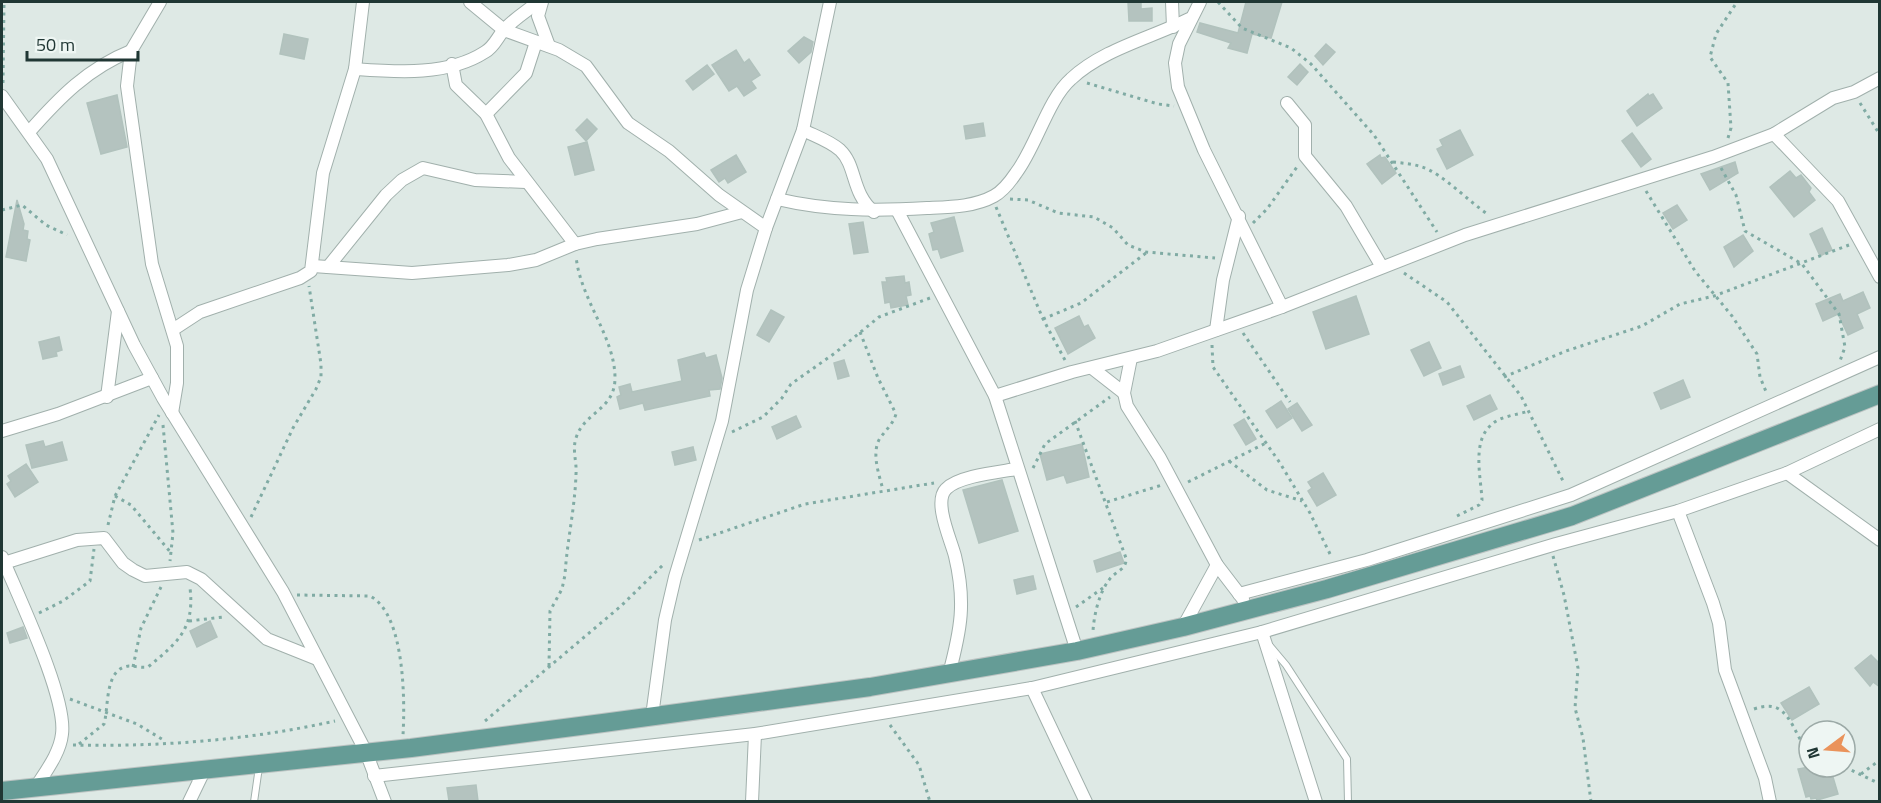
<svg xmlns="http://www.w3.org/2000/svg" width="1881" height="803" font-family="'Titillium Web',sans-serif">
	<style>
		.building { fill: #b4c3bf; stroke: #b1c2bd; stroke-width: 1.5 }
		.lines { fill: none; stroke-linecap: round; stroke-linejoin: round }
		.service-casing { stroke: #a1b0ac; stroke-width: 8 }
		.minor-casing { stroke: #a1b0ac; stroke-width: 14 }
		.primary-casing { stroke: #bcc3c2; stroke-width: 20 }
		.path { stroke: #80aba4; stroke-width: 3; stroke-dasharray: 3 4.5; stroke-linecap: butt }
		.service { stroke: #fff; stroke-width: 6 }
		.minor { stroke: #fff; stroke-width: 12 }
		.primary { stroke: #659c96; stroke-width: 18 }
	</style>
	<rect width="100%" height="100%" fill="#dee9e5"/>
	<!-- building -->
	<g class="building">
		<polygon points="1128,2 1141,2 1141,9 1152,8 1152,21 1129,21"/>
		<polygon points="1246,2 1282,2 1271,38 1252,34 1247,53 1228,48 1231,43 1197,32 1200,23 1238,33"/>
		<polygon points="284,34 308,39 304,59 280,54"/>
		<polygon points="804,37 813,42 811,52 799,63 788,51"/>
		<polygon points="1326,44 1335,52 1323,65 1315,56"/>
		<polygon points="736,50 744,63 749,59 760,75 751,81 756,88 744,96 737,86 729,91 712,65"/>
		<polygon points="1300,64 1308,72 1297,85 1288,77"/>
		<polygon points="707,65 714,74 693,90 686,81"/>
		<polygon points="1648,94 1649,96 1653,94 1662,108 1637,126 1627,111"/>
		<polygon points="117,95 127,147 101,154 87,103"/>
		<polygon points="587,119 597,129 586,141 576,130"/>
		<polygon points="983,123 985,136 966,139 964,126"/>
		<polygon points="1460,130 1473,155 1447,169 1437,149 1443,146 1440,140"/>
		<polygon points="1632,133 1651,159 1641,167 1622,141"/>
		<polygon points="587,142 594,170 575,175 568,147"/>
		<polygon points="736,155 746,172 728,183 725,178 719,182 711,170"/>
		<polygon points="1380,155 1381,158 1385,157 1396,173 1382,184 1367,164"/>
		<polygon points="1735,162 1738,173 1710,190 1701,174"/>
		<polygon points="1790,171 1796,178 1801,175 1811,188 1809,192 1815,200 1794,217 1770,187"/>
		<polygon points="17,200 24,224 23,230 28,231 27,239 30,240 26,261 6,257"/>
		<polygon points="1677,205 1687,220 1673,229 1663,213"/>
		<polygon points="954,217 963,251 941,258 938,249 933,250 929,234 934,232 931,223"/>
		<polygon points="863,222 868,252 854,254 849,224"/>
		<polygon points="1822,228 1832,250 1820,256 1810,234"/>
		<polygon points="1743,235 1753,251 1734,267 1724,247"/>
		<polygon points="904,276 905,283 909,282 911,295 906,296 908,305 891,308 890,302 885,303 882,282 887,282 886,278"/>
		<polygon points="1863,292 1870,308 1857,314 1863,328 1848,335 1838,314 1823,321 1816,304 1840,294 1843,301"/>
		<polygon points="1356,296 1369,334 1326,349 1313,312"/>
		<polygon points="771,310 784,317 769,342 757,335"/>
		<polygon points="1079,316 1084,327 1088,325 1095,338 1068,354 1055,328"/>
		<polygon points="59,337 62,350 56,352 57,356 43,359 39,342"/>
		<polygon points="1429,342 1441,368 1424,376 1411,350"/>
		<polygon points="704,353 706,358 716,355 722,378 720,389 709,390 710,396 645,410 643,403 620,409 617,397 621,395 619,387 630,384 632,392 682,381 678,360"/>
		<polygon points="844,360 849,376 838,379 834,363"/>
		<polygon points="1460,366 1464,377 1443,385 1439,374"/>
		<polygon points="1683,380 1690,397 1661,409 1654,393"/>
		<polygon points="1490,395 1497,409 1474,420 1467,406"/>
		<polygon points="1281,401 1292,418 1277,428 1266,411"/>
		<polygon points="1297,403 1312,425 1302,431 1288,409"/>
		<polygon points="796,416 801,427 777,439 772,427"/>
		<polygon points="1244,419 1256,439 1246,445 1234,425"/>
		<polygon points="43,441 45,447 62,442 67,460 32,468 26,445"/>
		<polygon points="1082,444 1089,477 1067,483 1064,475 1047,480 1040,454"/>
		<polygon points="693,447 696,460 675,465 672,452"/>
		<polygon points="26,464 38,482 15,497 7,484 11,481 8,476"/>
		<polygon points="1323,473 1336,495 1317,506 1308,491 1312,488 1308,482"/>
		<polygon points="1002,480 1018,531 979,543 963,490"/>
		<polygon points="1120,552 1124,563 1097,572 1094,561"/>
		<polygon points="1033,576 1036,589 1017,594 1014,580"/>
		<polygon points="210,621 217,637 197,647 190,631"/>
		<polygon points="23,627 27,638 10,643 7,633"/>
		<polygon points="1871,655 1880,664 1880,687 1873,682 1870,686 1855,668"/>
		<polygon points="1809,687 1819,704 1792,720 1781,703"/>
		<polygon points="1809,767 1830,767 1838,794 1817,800 1816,798 1811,799 1810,796 1806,797 1798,769"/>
		<polygon points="476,785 478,801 449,801 447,788"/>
	</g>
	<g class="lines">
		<defs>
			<g id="service">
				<polyline points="1270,646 1286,665 1347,759 1348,802"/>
				<polyline points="254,802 259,767"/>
			</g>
			<g id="minor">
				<polyline points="160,2 131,51 127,86 152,264 177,346 177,383 172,413"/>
				<polyline points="470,2 504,30 559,50 586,66 628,123 669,151 719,195 766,228"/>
				<polyline points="542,2 538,16 549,46"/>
				<polyline points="1172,2 1173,27"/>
				<polyline points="1200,2 1179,44 1175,63 1178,87 1204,150 1282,307"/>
				<polyline points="452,64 456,85 486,114 509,158 575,244"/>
				<path d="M355 69C397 72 448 76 485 52 494 47 497 38 503 31 512 20 527 11 538 2"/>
				<polyline points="2,96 47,159 134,345 163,398 283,592 366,752 385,802"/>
				<polyline points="1287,103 1305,125 1305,156 1346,206 1382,267"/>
				<polyline points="486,114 526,73 536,42"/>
				<path d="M803 130C815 136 830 141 840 150 857 166 851 193 874 212"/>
				<path d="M29 132C59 98 88 68 131 51"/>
				<polyline points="1774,134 1838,201 1880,277"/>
				<path d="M777 199C828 211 875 211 927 208 949 207 974 207 994 196 1003 191 1010 182 1016 173 1036 147 1048 99 1071 79 1103 49 1151 38 1189 19"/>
				<polyline points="897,210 995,396 1077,651"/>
				<polyline points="313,266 412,273 508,265 536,260 575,244 597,239 697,224 742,212"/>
				<polyline points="328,267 386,195 402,180 423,168 475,180 526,182"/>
				<polyline points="174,329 200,312 300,278 311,271 323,173 355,69 363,2"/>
				<polyline points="1216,330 1223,280 1239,216"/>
				<polyline points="1131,358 1124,393 1127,406 1160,458 1217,565 1243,599"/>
				<polyline points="1092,368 1124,393"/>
				<polyline points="995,396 1072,372 1157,351 1282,307 1465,235 1713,157 1774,134 1833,98 1854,92 1880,78"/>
				<polyline points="107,397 118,311"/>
				<polyline points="2,431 58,414 152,378"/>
				<polyline points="1787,473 1880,540"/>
				<polyline points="1678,511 1713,603 1719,623 1725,670 1765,778 1770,802"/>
				<path d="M2 557C18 596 67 697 62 734 60 753 46 771 36 787"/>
				<polyline points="4,563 77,540 104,538 123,563 133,570 145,576 187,572 201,579 267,639 317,659"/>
				<polyline points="1239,594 1367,560 1571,495 1880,357"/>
				<polyline points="1183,627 1217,565"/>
				<polyline points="1262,632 1316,802"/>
				<path d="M949 674C961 629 966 602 955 556 951 540 933 502 946 489 958 476 999 472 1016 469"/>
				<polyline points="1032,688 1086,802"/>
				<polyline points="652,716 665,620 675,577 722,421 747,290 766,228 803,130 830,2"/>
				<polyline points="374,776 755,734 1032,688 1262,632 1556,544 1678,511 1787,473 1880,429"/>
				<polyline points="189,802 205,769"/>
				<polyline points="752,802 755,734"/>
			</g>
			<polyline id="primary" points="2,791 411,748 603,723 870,687 1077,651 1183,627 1327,589 1572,516 1880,394"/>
		</defs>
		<!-- service casing -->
		<use href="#service" class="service-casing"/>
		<!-- minor casing -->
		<use href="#minor" class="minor-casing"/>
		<!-- primary casing -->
		<use href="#primary" class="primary-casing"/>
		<!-- path -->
		<g class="path">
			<polyline points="1218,2 1242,28 1291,48 1311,64 1374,135 1437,232"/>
			<polyline points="3,83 4,2"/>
			<polyline points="1087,83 1158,104 1174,106"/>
			<polyline points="1860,103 1880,135"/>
			<polyline points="1728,138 1731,128 1728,83 1710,57 1716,34 1737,2"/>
			<path d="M1393 162C1403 163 1413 164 1422 167 1442 173 1469 202 1489 215"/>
			<polyline points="1721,168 1736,195 1745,231 1802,264 1839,314 1845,347 1840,361"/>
			<polyline points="1646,191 1695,271 1732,316 1757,354 1760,377 1767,394"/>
			<polyline points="1010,199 1028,200 1058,213 1094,217 1113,228 1128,245 1146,252 1215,258"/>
			<polyline points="996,207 1043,319 1066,362"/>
			<polyline points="2,210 22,205 46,225 67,235"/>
			<polyline points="1253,223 1267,209 1297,167"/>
			<polyline points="1404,273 1447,302 1521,396 1564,483"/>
			<polyline points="1043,319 1081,303 1146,253"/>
			<path d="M860 332 878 378 896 414C893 424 886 430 880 438 871 453 879 474 883 490"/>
			<polyline points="1243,333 1290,402"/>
			<polyline points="1212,345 1213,367 1280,463 1310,513 1331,556"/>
			<polyline points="1504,377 1566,351 1642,326 1680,304 1714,296 1849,245"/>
			<path d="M1075 421 1126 558C1127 570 1115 571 1109 580 1099 593 1094 615 1093 631"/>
			<polyline points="163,425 173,533 170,561"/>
			<polyline points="732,432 763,417 782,398 791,384 835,353 879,317 930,298"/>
			<polyline points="1229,461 1267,490 1302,501"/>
			<polyline points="1033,468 1045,444 1110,397"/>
			<polyline points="1188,482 1266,443"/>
			<polyline points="115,496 131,505 172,554"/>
			<polyline points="1107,502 1162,485"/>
			<path d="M1457 516 1479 505 1482 500C1481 478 1472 443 1490 426 1499 416 1517 415 1529 411"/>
			<polyline points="251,517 293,428 316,389 321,377 321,364 309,286"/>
			<polyline points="108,525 115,496 159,415"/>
			<polyline points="699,540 805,504 934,483"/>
			<polyline points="1553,556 1564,595 1578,668 1575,708 1583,738 1591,802"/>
			<path d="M297 595 370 596C405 614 405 701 403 735"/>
			<polyline points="1076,607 1103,588"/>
			<polyline points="39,613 63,601 90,581 94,549"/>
			<polyline points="189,621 223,617"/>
			<path d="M549 666 550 611 562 589 565 575C567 541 575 508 576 474 577 462 572 450 576 438 584 412 615 410 615 378 615 337 580 299 576 256"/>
			<polyline points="133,667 141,628 161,587"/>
			<polyline points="70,699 137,724 165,741"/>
			<path d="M1754 709C1790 696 1791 732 1809 752"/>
			<polyline points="485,721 621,606 665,563"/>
			<polyline points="890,725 919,765 930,802"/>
			<path d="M79 744 104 724C109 708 104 668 129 666 135 666 141 668 148 667 177 643 195 629 190 588"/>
			<path d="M73 745C160 747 250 740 335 721"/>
			<polyline points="1845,767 1880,784"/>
			<polyline points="1861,774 1880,760"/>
		</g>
		<!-- service -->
		<use href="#service" class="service"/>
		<!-- minor -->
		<use href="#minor" class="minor"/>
		<!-- primary -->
		<use href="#primary" class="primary"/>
	</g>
	<!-- border -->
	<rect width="1881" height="803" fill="none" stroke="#203734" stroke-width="6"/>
	<!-- north arrow -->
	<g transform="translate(1827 749) rotate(254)"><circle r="28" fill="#eef6f3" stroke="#9caaa7" stroke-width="1.5"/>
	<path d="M0-4.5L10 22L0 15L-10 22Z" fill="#ea935b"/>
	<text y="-9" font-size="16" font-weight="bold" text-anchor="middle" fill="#203734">N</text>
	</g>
	<!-- scale -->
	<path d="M27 51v9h111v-9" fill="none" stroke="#203734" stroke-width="3"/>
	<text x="36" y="51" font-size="18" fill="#203734" stroke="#eef6f3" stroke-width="4.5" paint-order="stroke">50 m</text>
</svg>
